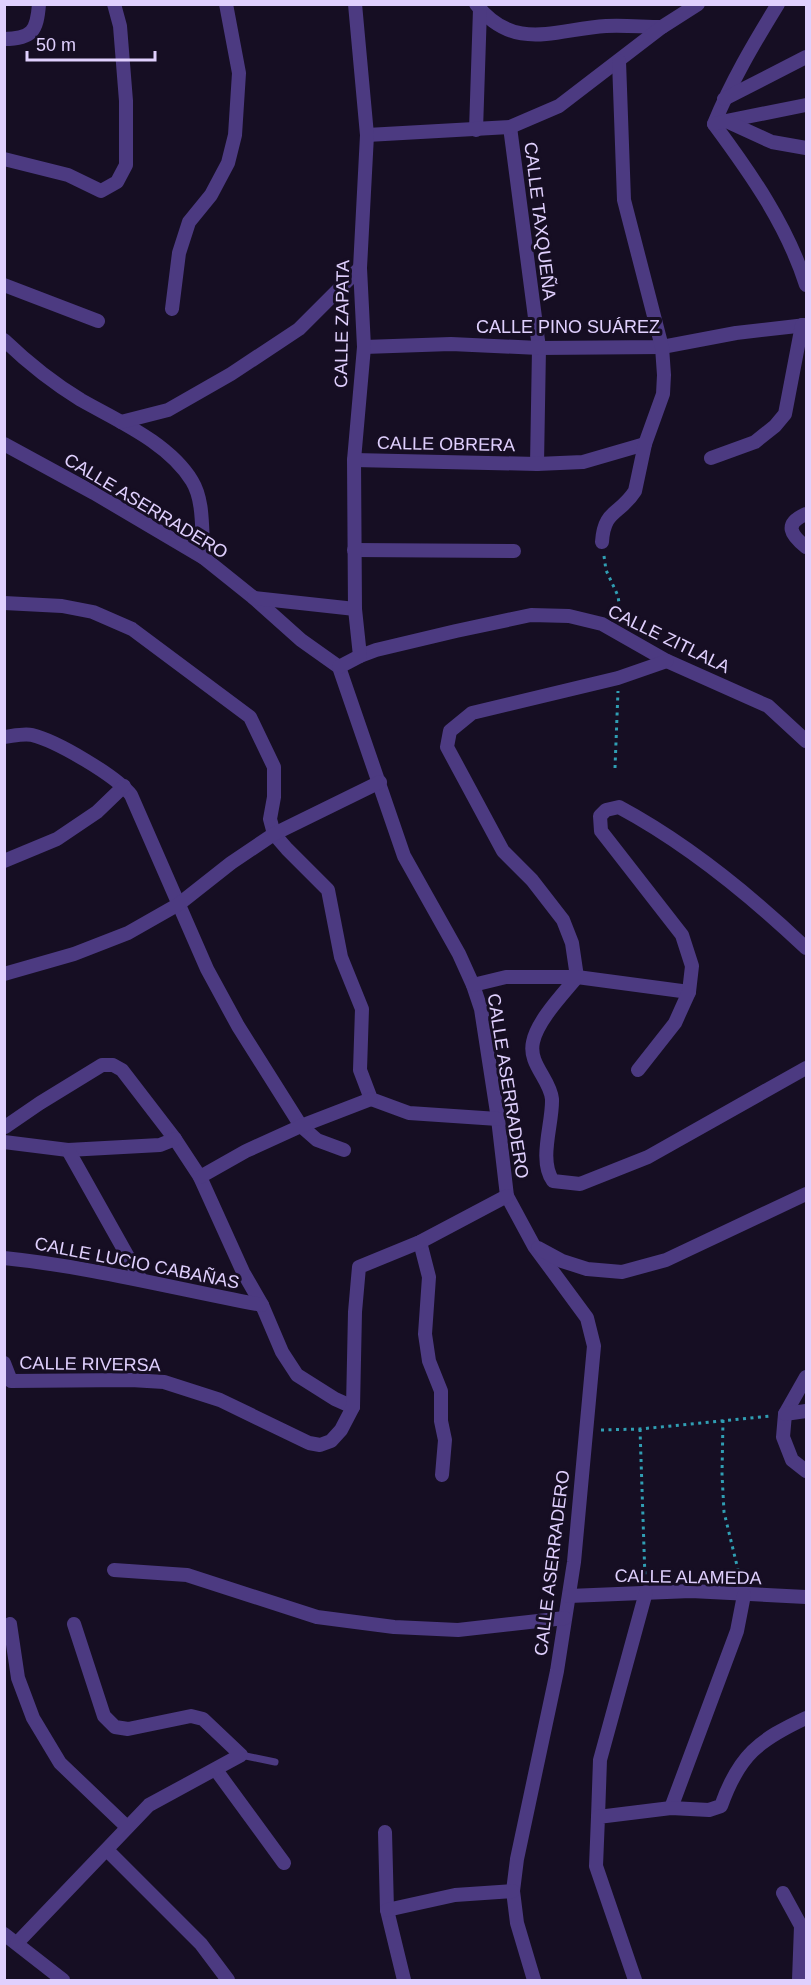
<svg xmlns="http://www.w3.org/2000/svg" width="811" height="1985" font-family="Helvetica,sans-serif">
	<style>
		.lines { fill: none; stroke-linecap: round; stroke-linejoin: round }
		.path { stroke: #309eb3; stroke-width: 3; stroke-dasharray: 3 4.5; stroke-linecap: butt }
		.service { stroke: #4c3a81; stroke-width: 7 }
		.minor { stroke: #4c3a81; stroke-width: 14 }
		.labels { text-anchor: middle; dominant-baseline: central; stroke-width: 6; stroke-linejoin: round; paint-order: stroke }
		.street-label { font-size: 18px; fill: #e0d0fe; stroke: #160e23 }
	</style>
	<rect width="100%" height="100%" fill="#160e23"/>
	<g class="lines">
		<!-- path -->
		<g class="path">
			<polyline points="604,556 606,570 618,596 621,618"/>
			<polyline points="615,768 618,691"/>
			<polyline points="723,1420 722,1474 724,1512 740,1578"/>
			<polyline points="640,1429 645,1578"/>
			<polyline points="601,1430 640,1429 771,1416"/>
		</g>
		<!-- service -->
		<polyline class="service" points="241,1755 275,1762"/>
		<!-- minor -->
		<g class="minor">
			<path d="M476 4C514 53 556 29 606 26 625 25 644 27 662 27"/>
			<path d="M778 4C754 43 731 82 714 124 751 174 787 225 806 285"/>
			<path d="M4 39C32 39 37 31 39 4"/>
			<polyline points="724,99 806,57"/>
			<polyline points="726,121 806,105"/>
			<polyline points="714,124 726,121 772,142 806,148"/>
			<polyline points="510,127 539,348 537,464"/>
			<polyline points="476,130 480,9"/>
			<polyline points="367,135 510,127 559,106 662,27 698,4"/>
			<polyline points="4,159 68,175 101,191 117,182 126,165 126,101 120,26 114,4"/>
			<polyline points="4,285 98,321"/>
			<polyline points="172,309 179,253 189,222 211,195 228,163 235,135 239,73 226,4"/>
			<path d="M4 340C28 363 53 383 81 400 118 421 169 443 192 481 205 502 201 535 204 558"/>
			<polyline points="364,347 451,344 539,348 662,347 736,333 806,325"/>
			<polyline points="121,422 168,410 231,374 299,329 360,268"/>
			<polyline points="4,444 94,493 204,558 254,598 301,640 339,667 404,856 459,954 473,985 481,1009 498,1119 507,1196 534,1246 587,1318 594,1346 574,1562 557,1671 517,1859 513,1891 517,1923 534,1980"/>
			<polyline points="711,458 755,442 775,426 785,414 802,325"/>
			<polyline points="354,460 537,464 583,462 645,444"/>
			<path d="M806 514C783 524 791 535 806 547"/>
			<path d="M602 542C604 509 620 515 635 491L645 444 663 394 664 375 662 347 624 200 619 61"/>
			<polyline points="354,550 514,551"/>
			<polyline points="254,598 355,609"/>
			<polyline points="4,603 62,606 93,612 132,629 250,717 274,767 274,797 270,819 274,834 287,849 328,890 341,957 362,1009 360,1070 371,1099 409,1113 498,1119"/>
			<polyline points="360,656 376,650 456,631 531,615 569,616 602,624 667,661 768,706 806,741"/>
			<path d="M667 661 618 678 472 713 450 731 447 747 503 851 532 880 563 920 572 943 577 977C563 994 537 1021 533 1042 528 1064 550 1079 552 1099 553 1123 538 1160 553 1181L580 1184 648 1157 806 1068"/>
			<polyline points="339,667 360,656 355,609 354,460 364,347 360,268 367,135 355,4"/>
			<path d="M4 737C13 736 24 733 32 735 57 741 116 776 131 795L207 969 238 1026 301 1126 317 1140 344 1150"/>
			<polyline points="4,861 57,839 97,812 124,786"/>
			<polyline points="4,974 74,954 128,933 179,904 231,863 274,834 380,782"/>
			<polyline points="473,985 506,977 577,977 689,992"/>
			<path d="M638 1070 675 1023 689 992 692 966 682 935 601 831 600 816 606 810 619 807C688 844 749 894 806 948"/>
			<polyline points="5,1127 40,1103 102,1065 113,1065 122,1070 175,1139 200,1177 243,1272 262,1305 282,1352 297,1375 335,1399 353,1407"/>
			<polyline points="4,1142 68,1150 160,1145 175,1139"/>
			<polyline points="68,1150 141,1280"/>
			<polyline points="200,1177 246,1151 301,1126 371,1099"/>
			<polyline points="420,1242 429,1277 425,1334 429,1361 441,1391 441,1421 445,1440 442,1475"/>
			<polyline points="538,1248 562,1261 587,1269 622,1272 666,1260 806,1194"/>
			<path d="M4 1258C92 1267 176 1289 262 1305"/>
			<polyline points="4,1363 11,1381 131,1380 164,1382 220,1400 309,1443 320,1445 331,1441 341,1430 353,1407 355,1312 359,1267 420,1242 507,1196"/>
			<polyline points="806,1377 785,1414 783,1437 792,1460 806,1471"/>
			<polyline points="785,1414 806,1411"/>
			<polyline points="114,1570 187,1575 317,1617 394,1627 458,1630 565,1618"/>
			<polyline points="569,1596 691,1591 806,1597"/>
			<polyline points="10,1624 18,1678 33,1718 60,1763 127,1827"/>
			<polyline points="216,1770 284,1863"/>
			<polyline points="671,1808 737,1631 744,1595"/>
			<polyline points="598,1817 600,1760 646,1592"/>
			<polyline points="385,1832 387,1910 404,1980"/>
			<polyline points="107,1850 201,1944 228,1980"/>
			<polyline points="783,1893 801,1926 799,1980"/>
			<polyline points="387,1910 455,1895 513,1891"/>
			<polyline points="4,1934 63,1980"/>
			<polyline points="17,1943 149,1805 241,1755 203,1719 191,1716 128,1729 115,1727 104,1716 74,1624"/>
			<path d="M635 1980 596 1866 598 1817 671 1808 709 1810 721 1806C739 1755 759 1740 806 1718"/>
		</g>
	</g>
	<g class="labels">
		<!-- street labels -->
		<g class="street-label">
			<text transform="translate(540 221) rotate(83)">CALLE TAXQUEÑA</text>
			<text transform="translate(342 324) rotate(-89)">CALLE ZAPATA</text>
			<text x="568" y="327">CALLE PINO SUÁREZ</text>
			<text transform="translate(446 444) rotate(1)">CALLE OBRERA</text>
			<text transform="translate(146 506) rotate(31)">CALLE ASERRADERO</text>
			<text transform="translate(669 639) rotate(26)">CALLE ZITLALA</text>
			<text transform="translate(508 1086) rotate(81)">CALLE ASERRADERO</text>
			<text transform="translate(137 1263) rotate(11)">CALLE LUCIO CABAÑAS</text>
			<text transform="translate(90 1364) rotate(1)">CALLE RIVERSA</text>
			<text transform="translate(552 1563) rotate(-83)">CALLE ASERRADERO</text>
			<text transform="translate(688 1577) rotate(1)">CALLE ALAMEDA</text>
		</g>
	</g>
	<!-- border -->
	<rect width="811" height="1985" fill="none" stroke="#e0d0fe" stroke-width="12"/>
	<!-- scale -->
	<path d="M27 51v9h128v-9" fill="none" stroke="#e0d0fe" stroke-width="3"/>
	<text x="36" y="51" font-size="18" fill="#e0d0fe" stroke="#160e23" stroke-width="4.5" paint-order="stroke">50 m</text>
</svg>
